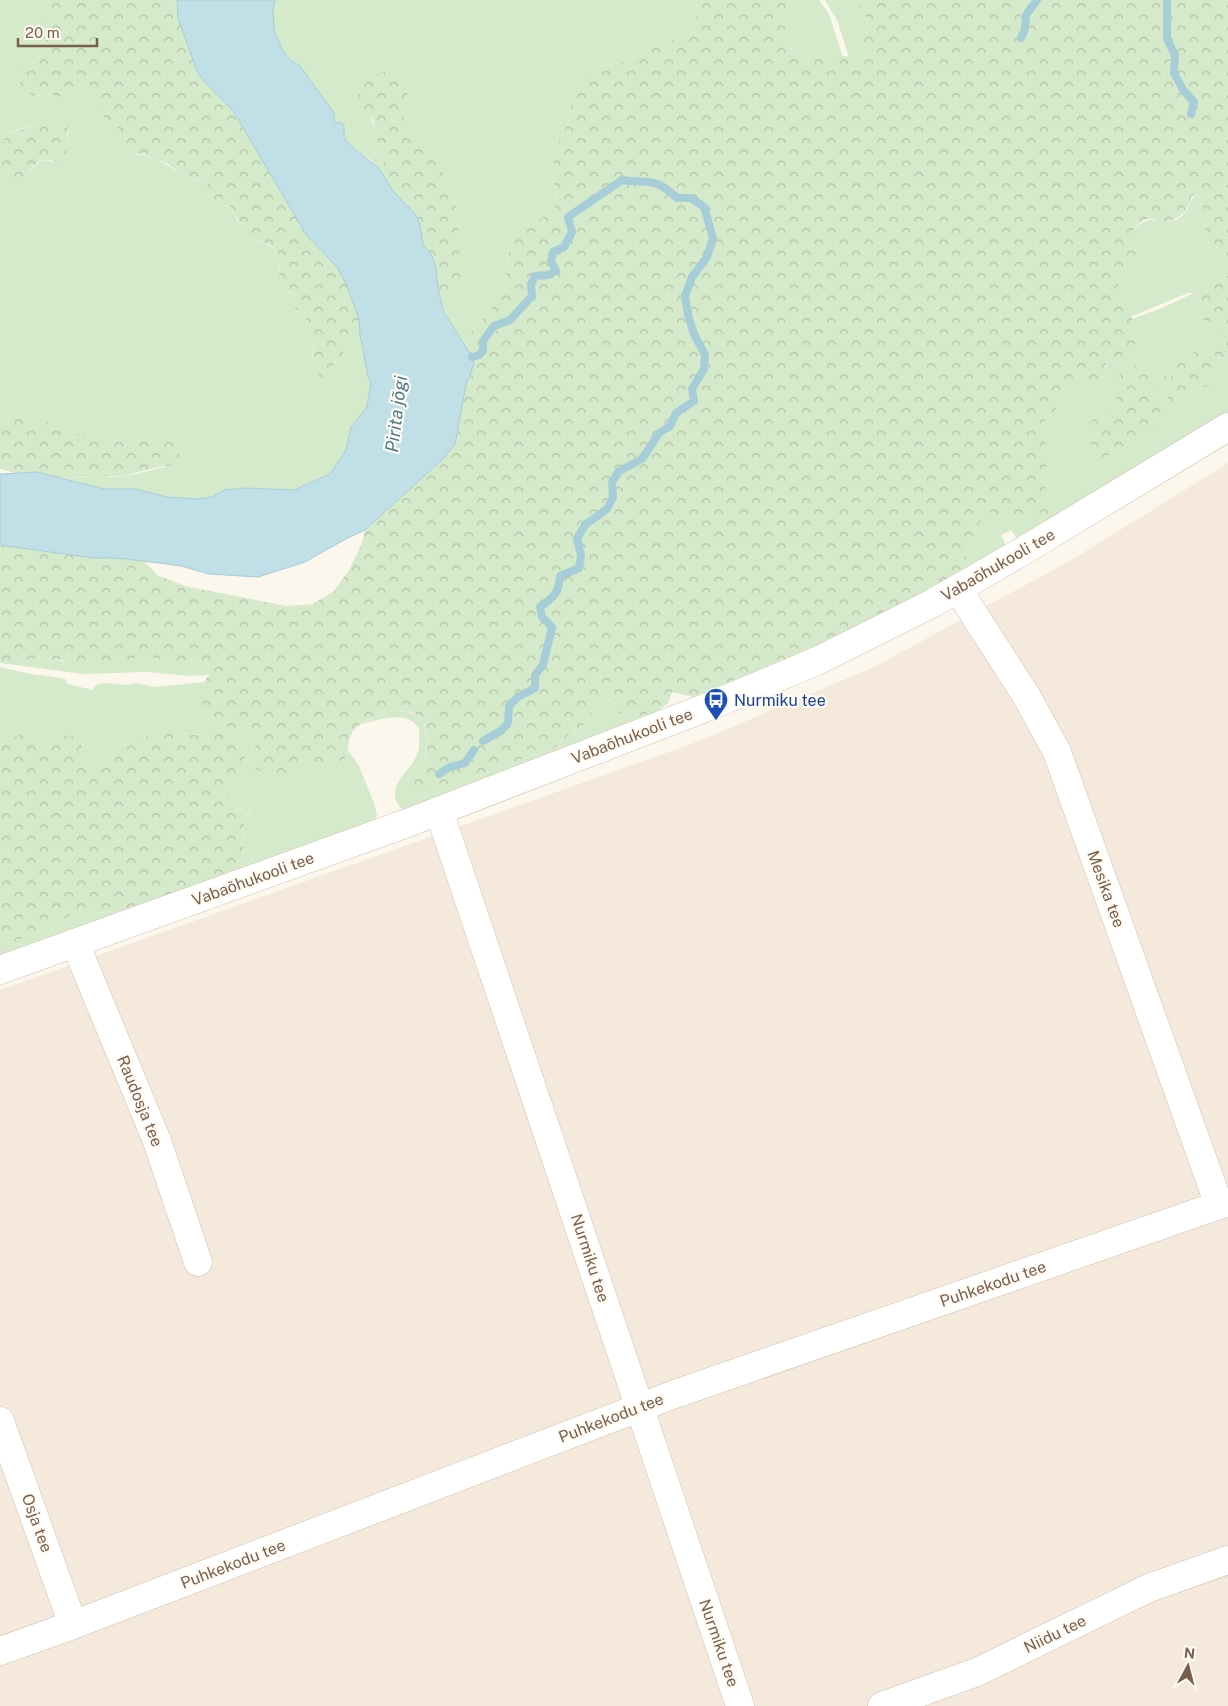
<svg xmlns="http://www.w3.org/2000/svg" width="1228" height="1706" font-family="'Public Sans',sans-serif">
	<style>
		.residential { fill: #f4e9da }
		.green { fill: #d5eaca }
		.forest { fill: url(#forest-crowns) }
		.water { fill: #c0dfe6; stroke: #a6cdd8 }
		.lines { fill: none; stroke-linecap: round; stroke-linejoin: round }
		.stream { stroke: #a6cdd8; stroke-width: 8 }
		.street-casing { stroke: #cfc0b0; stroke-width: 29 }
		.secondary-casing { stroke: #d2c0af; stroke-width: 29 }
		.street { stroke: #fff; stroke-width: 28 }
		.secondary { stroke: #fff; stroke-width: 28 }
		.labels { text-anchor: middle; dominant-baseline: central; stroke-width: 4.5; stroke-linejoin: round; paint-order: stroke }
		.street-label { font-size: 16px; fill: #785f4e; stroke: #fffaf2 }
		.transit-label { font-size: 16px; fill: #164399; stroke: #fffaf2; text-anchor: start }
		.water-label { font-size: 18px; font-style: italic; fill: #487b8a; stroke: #fffaf2 }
	</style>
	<defs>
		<pattern id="forest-crowns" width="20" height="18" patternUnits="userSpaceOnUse" patternTransform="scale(1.25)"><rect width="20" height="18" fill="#d5eaca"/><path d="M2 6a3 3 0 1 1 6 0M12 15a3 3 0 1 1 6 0" fill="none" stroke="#b2c1a6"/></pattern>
	</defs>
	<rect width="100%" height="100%" fill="#fcf7ec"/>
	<!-- residential -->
	<polygon class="residential" points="1228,463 1228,1706 0,1706 0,990 694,743 874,667 1070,561"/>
	<!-- green -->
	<g class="green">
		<path d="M0 0H49C44 13 50 19 49 32 48 43 38 43 40 57L36 62 25 63 34 96 48 94 58 97 65 94 73 76 79 74 88 78 91 89 97 97 107 120 117 127 118 134 131 154C153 154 167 165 185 176 191 180 201 181 208 183L221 205 230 206 237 220 253 239 263 242 274 249 280 260 279 269 286 288 293 296 295 308 310 323 313 341 312 369 330 376 334 362 342 355 347 345 360 335 368 376 371 383 367 407 351 427 346 450 330 474 294 490 245 488 225 490 212 497 196 499 167 497 135 489H105L69 479C87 473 106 478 124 476 140 474 155 468 171 466L135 442H121L93 434H78L66 430 51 420 40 424 31 417 0 423V175L2 177 30 171 38 163 43 160 52 162 60 160C66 149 69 140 68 127 43 121 29 124 6 135L4 141 0 142Z"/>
		<path d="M275 0H704L697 14 693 32 687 37 665 41 630 60 607 66 593 67 571 104 569 122 557 146 552 173 557 201 554 209 538 221 524 225 508 255 509 267 494 298 490 314C476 324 470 330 466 347 456 329 446 319 440 299H444L459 258 457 210 446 178 427 146 405 138 399 130 401 121 409 106 367 112C377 126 376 143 385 158L381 171C378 168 374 162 370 159 361 154 349 148 344 138 341 132 342 125 334 122V113L300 66 289 59 282 49 274 30 273 10Z"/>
		<polygon points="788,0 819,0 829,14 843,57 818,55 792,50 785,38"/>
		<polygon points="825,0 857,0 860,8 868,20 862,34 862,56 849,57 837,20"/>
		<path d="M1197 194 1200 196 1204 203 1201 220 1205 227V245L1211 243 1216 244 1218 255 1228 272V275C1222 282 1216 282 1208 282L1206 323 1219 328 1225 333 1226 339 1212 347 1218 358 1228 360V413L1017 539 1011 530 1001 535 1006 545 966 569V547L967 542 975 539 978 532 982 515 992 512 1004 519 1015 522 1027 519H1039L1048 514 1050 507 1043 476 1051 454 1040 431 1041 425 1054 412 1066 391 1072 378 1081 379 1105 369 1107 361 1138 329 1132 319 1162 308 1194 293H1188L1130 317 1113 295 1118 286 1123 266 1133 261 1137 253 1133 241V231C1153 207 1164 231 1182 216 1189 210 1189 199 1197 194Z"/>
		<path d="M143 656 175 662 191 661 208 667 210 672 208 675 190 676 147 672 83 674 0 663C16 663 31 658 46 658 56 659 64 662 73 664 82 665 91 663 100 662 115 660 129 660 143 656Z"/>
		<path d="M0 667 31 674 62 678 65 679 67 684 93 690 94 687 98 684 107 683 128 685 136 683 155 687 205 682 202 687 237 730 250 732 256 750 297 762 305 758 316 764 347 756 348 750 359 766 374 803 377 815 374 822 243 868 246 862 243 850 244 819 249 814 250 807 239 809 232 806 225 786 228 781 235 777 212 733 193 735 178 730H168L151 735 131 741 119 748 115 757 106 767 97 768 83 760 82 752 83 744 40 745 35 743 34 736C20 735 11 737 0 746Z"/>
		<path d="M607 698 615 704 641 716 657 712 403 811C400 806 396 803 395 797 393 780 413 768 418 752 420 745 419 737 419 729 408 709 379 720 362 724L375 717 393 712H407L417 714 424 722 427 740 426 756 423 763 430 791 473 777 560 745C567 733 575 733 584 724 593 716 595 701 607 698Z"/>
		<path d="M109 912 119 913 0 956V944C13 942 27 939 38 932 42 930 45 924 50 923 58 920 64 921 71 914L85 915Z"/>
	</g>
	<!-- forest -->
	<g class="forest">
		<path d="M49 0H177L178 18 197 71 203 80 233 111 307 236 337 267 347 286 359 319 360 335 347 345 342 355 334 362 331 377H321L312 369 313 341 310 323 295 308 293 296 279 277C280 261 281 249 263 242 260 240 255 241 252 238 245 232 235 215 230 206L212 203 208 195 210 189 207 183 186 177 168 164 143 154H131L119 145 117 127 107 120 97 107V97L91 89 88 78 79 74 73 76 75 84 71 93 58 97 48 94 34 96C19 87 19 84 19 67L25 63 36 62 40 57C38 38 47 44 49 32 50 19 44 14 49 0Z"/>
		<path d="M704 0H788L785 37 791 50C817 55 837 57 862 56V34L868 20 860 8 857 0H1228V272L1218 255 1216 244 1211 243 1205 245 1200 243C1203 238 1206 233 1205 227 1205 225 1202 222 1201 220 1200 210 1209 202 1197 194L1192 196C1187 212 1178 223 1160 221 1157 220 1152 218 1148 219 1141 220 1137 226 1133 231V242L1137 253 1133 261 1123 266 1118 286 1113 295C1123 308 1141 322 1138 341L1116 361H1107L1100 379 1092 383 1072 378 1066 391 1054 412 1041 425 1040 431 1051 454 1043 476 1050 507 1048 514 1039 519H1027L1015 522 1004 519 992 512 983 515 978 532 975 539 967 542 966 547V569L859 625 785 660 693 697 672 692 668 703 657 712 641 716H628L618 712 615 704 608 698C595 700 593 716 584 724 575 732 567 733 560 745L473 777 430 791 422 790 414 784 413 777 415 768C418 766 422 765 424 761 430 752 428 720 417 714 401 706 361 718 352 733 348 739 348 748 347 756L340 761 316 764 305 758 297 762 292 771C276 775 268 777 255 768L256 750 250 732C234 730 197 718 199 697 200 688 206 680 210 672L208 667 191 661 175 662 143 656 133 659 87 664H72L61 660 46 658 30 659 14 663H0V545L93 558H117L144 561 157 575 185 586 286 606 313 604 334 591 349 570 362 543 365 530 444 458 454 444 466 385 474 364 472 357 466 347C470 330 476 324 490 314L494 298 509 267 508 255 512 242 524 225 538 221 554 209 557 200 552 173 557 145 569 122 571 104 578 81 593 67 607 66 630 60 665 41 687 37 693 32 697 14Z"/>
		<path d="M387 72C398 78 413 94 408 108 405 116 401 122 399 130L406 138 427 145 446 178 457 210 461 287C455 294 450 301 440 299L431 254 423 245 420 225 416 215 392 190 381 171 385 158 379 148 373 120 357 103C357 86 371 73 387 72Z"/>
		<path d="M50 123 68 127 66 156C54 165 55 159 44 160 30 161 28 189 0 175V142L4 141 6 135 35 124Z"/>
		<path d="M1228 275V360C1219 358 1213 357 1212 347L1225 339V333C1219 328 1213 327 1207 323 1195 315 1198 299 1200 288 1202 286 1205 283 1207 282 1216 279 1220 284 1228 275Z"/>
		<path d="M1197 350 1201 351 1203 357 1207 358 1213 371 1212 385 1200 388 1198 392 1176 395 1172 402H1169C1168 392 1164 387 1154 384 1147 390 1146 395 1149 404L1155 406 1161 405 1170 411 1168 417 1162 421 1154 432 1148 430 1141 431 1131 445 1107 456 1099 458 1093 455C1086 417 1085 422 1120 408L1121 402 1116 399 1114 386 1119 376 1133 365C1141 366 1146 367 1150 374L1154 375 1160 373 1166 377 1172 376 1175 364 1179 362H1188L1191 360 1192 354Z"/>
		<polygon points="19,416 31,417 40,424 51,420 61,419 66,430 78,434 93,434 121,442 153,439 175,443 179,449 179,459 171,466 158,467 123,476 79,476 69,479 37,472 19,474 0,469 0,423"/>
		<path d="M28 729H32L35 743 40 745 62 735 79 737C84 745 82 751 83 760L97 768 106 767 115 757 119 748 131 741 151 735 168 730H178L193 735 212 733 221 734 230 739 242 752 245 761 243 769 235 777 228 781 225 786 232 806 239 809 250 807 251 810 244 819 243 850 246 862 243 868 119 913 109 912 85 915 71 914C64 921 58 920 50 923 45 924 42 930 38 932 27 939 13 942 0 944V746C9 738 20 737 28 729Z"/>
	</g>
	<!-- water -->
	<polygon class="water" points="177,0 275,0 273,10 274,30 282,49 289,59 300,66 334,113 334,122 342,123 344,126 344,138 353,148 374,164 381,171 392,190 416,215 420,225 423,245 431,254 435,264 439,294 444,312 472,357 474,364 466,385 455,444 444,458 365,530 344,540 305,562 258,577 209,574 181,566 159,563 117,558 93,558 0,545 0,474 37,472 105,489 135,489 167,497 196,499 212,497 225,490 245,488 294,490 330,474 346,450 351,427 367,407 371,383 368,376 360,335 359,319 347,286 337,267 307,236 233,111 203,80 197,71 178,18"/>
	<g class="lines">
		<!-- stream -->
		<g class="stream">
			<polyline points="1167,0 1167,39 1175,55 1174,73 1183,90 1194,102 1191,114"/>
			<polyline points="1021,38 1025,29 1026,15 1037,0"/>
			<path d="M472 357 479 355 483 351V341L494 326 510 320 532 296 531 284 535 276 548 275 556 271 551 261 553 252 564 247 572 232 568 217 622 180C650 184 654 176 677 198H691L704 207 713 238 707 257 692 277 685 296 688 315 694 334 705 355 704 369 692 389 694 401 676 413 670 426 659 433 642 459 619 471 612 482 613 497 607 509 585 525 577 539 581 555 579 568 560 576C559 593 554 597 540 607L542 617 552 627 543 665 535 675V688L518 697 509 706 508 723 502 730 483 741"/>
			<polyline points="439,774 450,767 465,763 474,750"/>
		</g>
		<defs>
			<g id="street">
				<polyline points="959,588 968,605 1027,697 1057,752 1219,1205"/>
				<polyline points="439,811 740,1706"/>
				<polyline points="75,943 157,1141 198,1262"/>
				<polyline points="0,1421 73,1625"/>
				<polyline points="0,1651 73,1625 675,1394 1228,1202"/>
				<polyline points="882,1706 977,1672 1149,1588 1228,1560"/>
			</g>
			<polyline id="secondary" points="0,970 410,822 710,706 817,661 933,603 1018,554 1228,427"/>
		</defs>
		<!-- street casing -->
		<use href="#street" class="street-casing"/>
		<!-- secondary casing -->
		<use href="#secondary" class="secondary-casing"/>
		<!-- street -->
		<use href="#street" class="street"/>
		<!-- secondary -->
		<use href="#secondary" class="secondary"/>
	</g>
	<!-- icons -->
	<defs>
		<symbol id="bus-pin" viewBox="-11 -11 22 30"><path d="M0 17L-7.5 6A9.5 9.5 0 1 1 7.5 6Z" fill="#1a4fb4" stroke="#fffaf2"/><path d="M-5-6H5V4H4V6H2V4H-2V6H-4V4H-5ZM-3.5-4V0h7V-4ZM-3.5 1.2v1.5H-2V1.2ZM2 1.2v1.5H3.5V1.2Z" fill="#fff"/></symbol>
	</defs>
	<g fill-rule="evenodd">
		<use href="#bus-pin" x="702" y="686" width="28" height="38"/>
	</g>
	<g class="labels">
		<!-- street labels -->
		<g class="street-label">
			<text transform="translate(998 565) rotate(-30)">Vabaõhukooli tee</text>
			<text transform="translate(632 736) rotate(-21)">Vabaõhukooli tee</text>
			<text transform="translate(253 879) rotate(-20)">Vabaõhukooli tee</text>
			<text transform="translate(1106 889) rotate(70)">Mesika tee</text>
			<text transform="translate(140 1101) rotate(68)">Raudosja tee</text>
			<text transform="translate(590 1258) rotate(72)">Nurmiku tee</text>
			<text transform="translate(993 1284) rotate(-19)">Puhkekodu tee</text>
			<text transform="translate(611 1418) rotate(-21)">Puhkekodu tee</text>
			<text transform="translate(37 1523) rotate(70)">Osja tee</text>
			<text transform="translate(233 1564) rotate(-21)">Puhkekodu tee</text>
			<text transform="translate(1055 1634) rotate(-26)">Niidu tee</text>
			<text transform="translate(719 1643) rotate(71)">Nurmiku tee</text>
		</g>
		<!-- transit labels -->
		<g class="transit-label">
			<text x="734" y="700">Nurmiku tee</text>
		</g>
		<!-- water labels -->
		<g class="water-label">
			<text transform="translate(396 414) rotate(-83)">Pirita jõgi</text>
		</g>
	</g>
	<!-- north arrow -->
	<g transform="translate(1188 1666) rotate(7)" stroke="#fffaf2" stroke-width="4" paint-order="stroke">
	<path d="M0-4L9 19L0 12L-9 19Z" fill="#785f4e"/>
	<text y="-8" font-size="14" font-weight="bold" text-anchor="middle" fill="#785f4e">N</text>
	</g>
	<!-- scale -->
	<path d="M18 38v8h79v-8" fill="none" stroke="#785f4e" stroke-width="2.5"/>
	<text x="25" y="38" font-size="15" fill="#785f4e" stroke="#fffaf2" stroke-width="4" paint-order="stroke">20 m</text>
</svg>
